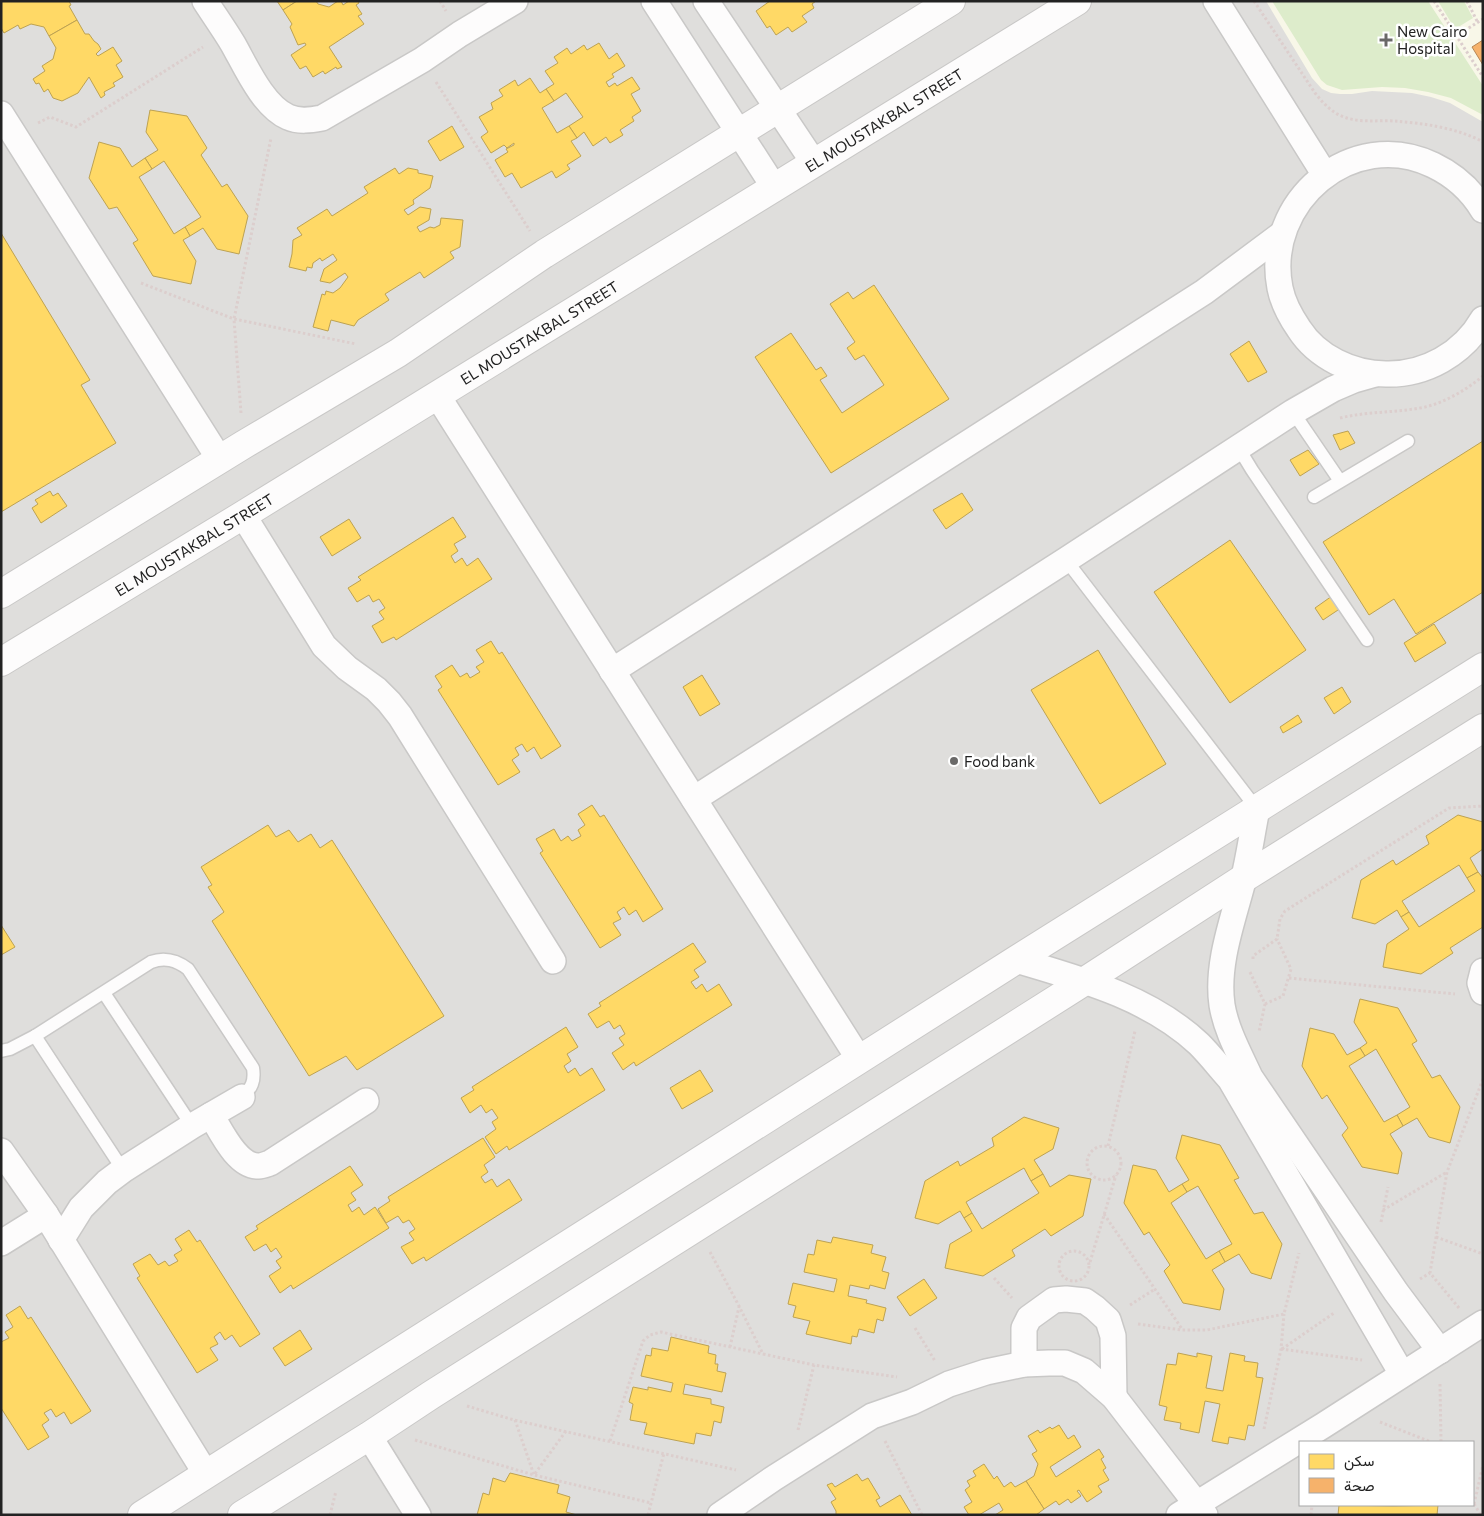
<svg xmlns="http://www.w3.org/2000/svg" width="1484" height="1516" font-family="Commissioner,Vazirmatn,sans-serif">
	<style>
		.residential { fill: #dfdedc; fill-rule: evenodd }
		.education { fill: #f8f7e8 }
		.grass { fill: #ddeccb }
		.homes { fill: #ffd966; stroke: #bda252 }
		.health { fill: #f6b26b; stroke: #b68755 }
		.lines { fill: none; stroke-linecap: round; stroke-linejoin: round }
		.service-casing { stroke: #c9c8c7; stroke-width: 15 }
		.minor-casing { stroke: #c9c8c7; stroke-width: 28 }
		.tertiary-casing { stroke: #c9c8c7; stroke-width: 30 }
		.path { stroke: #dccecd; stroke-width: 3; stroke-dasharray: 2.5 2.5; stroke-linecap: butt }
		.service { stroke: #fdfcfc; stroke-width: 12 }
		.minor { stroke: #fdfcfc; stroke-width: 25 }
		.tertiary { stroke: #fdfcfc; stroke-width: 28 }
		.poi-dot { fill: #6a6968; stroke: #fff; stroke-width: 2 }
		.labels { text-anchor: middle; dominant-baseline: central; stroke-width: 5; stroke-linejoin: round; paint-order: stroke }
		.poi-label { font-size: 15px; fill: #222; stroke: #fff; text-anchor: start }
		.street-label { font-size: 15px; fill: #222; stroke: #fff }
	</style>
	<rect width="100%" height="100%" fill="#f0eeeb"/>
	<!-- residential -->
	<path class="residential" d="M1 1H1483V1515H1ZM1300 1442H1473V1505H1300Z"/>
	<!-- education -->
	<polygon class="education" points="1266,1 1483,1 1483,122 1450,103 1431,97 1412,93 1372,91 1352,94 1340,94 1331,93 1322,89 1312,78"/>
	<!-- grass -->
	<g class="grass">
		<polygon points="1272,1 1428,1 1483,86 1483,115 1451,98 1428,92 1405,88 1382,87 1342,90 1327,85 1321,80"/>
		<polygon points="1438,1 1464,1 1473,18 1455,29"/>
	</g>
	<!-- homes -->
	<g class="homes">
		<polygon points="1,1 69,1 71,5 69,6 77,20 49,36 44,27 31,24 20,29 18,25 4,33 1,28"/>
		<polygon points="277,1 297,1 283,10"/>
		<polygon points="297,1 316,1 318,4 329,7 338,1 341,1 343,5 349,1 358,1 359,3 356,5 362,14 358,16 364,24 329,47 342,67 337,69 336,67 325,74 323,71 313,77 306,66 300,69 291,55 306,45 305,43 298,45 290,27 292,24 283,10"/>
		<polygon points="770,1 816,1 812,4 814,8 802,16 807,22 792,32 788,27 776,35 770,26 767,28 756,11"/>
		<polygon points="77,20 85,34 89,34 94,41 98,44 101,49 96,54 98,56 113,47 122,61 116,65 123,77 113,83 115,86 104,92 105,95 101,98 89,77 78,93 62,101 53,98 48,89 44,92 39,83 36,84 33,79 45,71 42,66 53,59 56,48 49,36"/>
		<polygon points="599,43 609,59 617,53 625,66 612,74 614,77 606,82 609,87 615,83 617,86 632,77 640,89 631,94 641,111 632,117 634,121 620,130 623,135 610,143 606,137 593,146 584,132 577,138 569,126 583,117 566,93 554,101 546,89 554,84 545,71 558,63 554,57 567,48 571,54 584,45 587,50"/>
		<polygon points="530,78 540,93 546,89 554,101 542,108 557,133 569,126 577,138 571,141 581,156 567,165 570,169 556,178 552,171 521,188 512,173 505,177 495,160 508,152 506,149 514,145 514,143 507,148 504,145 491,153 481,137 488,132 479,117 493,109 491,103 503,96 499,90 515,80 518,86"/>
		<polygon points="150,110 187,116 207,148 201,155 222,187 227,184 248,216 239,254 217,249 203,228 190,236 185,227 201,217 164,161 152,169 145,158 158,150 146,132"/>
		<polygon points="452,126 464,147 440,161 428,141"/>
		<polygon points="99,142 120,148 132,167 145,158 152,169 139,177 174,234 185,227 190,236 183,240 196,261 191,284 153,276 133,243 138,240 117,207 109,209 89,178"/>
		<polygon points="395,168 399,174 408,168 418,170 418,173 433,176 430,188 413,200 414,204 404,210 408,215 420,207 431,209 429,220 417,227 420,232 430,227 434,228 440,225 441,218 463,220 460,247 450,252 454,258 424,278 420,272 385,294 389,300 358,320 354,326 331,320 328,331 313,327 322,294 325,295 326,291 333,293 340,288 348,277 345,273 330,283 320,281 324,269 337,260 333,254 322,261 320,258 313,263 312,268 307,267 306,271 289,267 292,254 293,240 302,235 297,228 327,209 332,216 368,193 364,187"/>
		<polygon points="1,233 90,380 81,385 116,443 1,512"/>
		<polygon points="874,285 949,399 831,473 755,357 791,333 816,370 821,367 827,376 820,380 842,413 884,385 864,355 855,360 847,348 855,342 830,304 848,292 853,299"/>
		<polygon points="1249,341 1267,372 1248,382 1230,354"/>
		<polygon points="1348,431 1355,443 1340,450 1333,435"/>
		<polygon points="1483,441 1483,592 1416,634 1394,599 1369,615 1323,542"/>
		<polygon points="1308,450 1319,464 1300,476 1290,460"/>
		<polygon points="50,491 53,496 58,493 67,506 41,523 32,508 38,504 35,500"/>
		<polygon points="962,493 973,510 946,529 933,510"/>
		<polygon points="453,517 466,537 454,544 458,551 451,556 455,563 462,558 467,566 478,558 492,579 396,640 394,637 382,643 372,626 384,619 379,612 385,608 379,599 373,602 369,595 357,602 348,588 361,580 358,577"/>
		<polygon points="349,519 361,538 332,556 320,537"/>
		<polygon points="1230,540 1306,650 1230,703 1154,592"/>
		<polygon points="1332,596 1341,608 1323,620 1315,608"/>
		<polygon points="1434,624 1446,643 1415,662 1404,643"/>
		<polygon points="491,641 499,654 502,652 561,746 541,759 534,747 527,752 522,744 515,748 519,755 512,760 520,772 498,785 438,690 442,687 435,676 452,665 460,677 467,673 470,678 480,672 476,667 484,662 476,650"/>
		<polygon points="1098,650 1166,764 1100,804 1031,690"/>
		<polygon points="702,675 720,704 700,716 683,687"/>
		<polygon points="1342,687 1351,702 1334,714 1324,698"/>
		<polygon points="1298,715 1302,722 1283,733 1280,727"/>
		<polygon points="592,805 600,817 604,815 663,909 643,922 636,910 629,915 624,907 617,912 621,919 613,923 621,935 600,948 540,853 543,851 536,839 554,829 561,841 568,836 572,841 581,836 578,830 585,825 578,814"/>
		<polygon points="1458,815 1483,822 1483,849 1470,858 1478,872 1467,878 1459,865 1402,901 1409,912 1401,917 1397,910 1375,924 1352,918 1361,880 1393,860 1396,865 1429,844 1426,836"/>
		<polygon points="268,825 276,837 289,830 298,842 311,834 320,848 332,840 444,1016 357,1070 346,1056 309,1076 212,921 224,912 208,887 212,885 201,867"/>
		<polygon points="1478,872 1483,878 1483,927 1450,948 1453,953 1421,974 1383,967 1387,944 1409,929 1401,917 1409,912 1419,927 1475,891 1467,878"/>
		<polygon points="1,925 15,947 1,955"/>
		<polygon points="693,943 706,962 694,970 699,977 691,982 696,989 702,984 707,992 719,984 732,1005 636,1066 634,1062 623,1070 612,1053 624,1045 619,1038 625,1034 620,1025 614,1029 609,1021 597,1028 588,1014 601,1006 599,1003"/>
		<polygon points="1360,999 1398,1008 1417,1041 1412,1044 1432,1078 1440,1075 1460,1107 1450,1143 1429,1137 1417,1118 1403,1126 1397,1115 1410,1107 1376,1049 1365,1056 1360,1048 1367,1043 1354,1022"/>
		<polygon points="566,1027 578,1047 567,1054 571,1061 564,1066 568,1073 575,1068 580,1076 592,1068 605,1090 509,1150 507,1146 496,1154 485,1137 496,1129 492,1122 498,1118 492,1109 486,1113 481,1105 470,1113 461,1098 474,1090 472,1087"/>
		<polygon points="1310,1028 1334,1034 1347,1055 1360,1048 1365,1056 1349,1066 1384,1122 1397,1115 1403,1126 1390,1134 1402,1153 1398,1174 1362,1167 1342,1135 1348,1128 1327,1095 1322,1099 1302,1066"/>
		<polygon points="700,1070 713,1091 682,1109 670,1088"/>
		<polygon points="1024,1117 1059,1128 1053,1149 1034,1160 1043,1174 1031,1181 1024,1168 966,1202 972,1213 964,1218 960,1211 938,1224 915,1218 925,1181 958,1161 960,1166 994,1146 992,1138"/>
		<polygon points="1182,1135 1220,1145 1239,1178 1234,1180 1254,1214 1263,1212 1282,1244 1271,1279 1251,1273 1239,1254 1225,1262 1219,1251 1232,1244 1198,1186 1187,1192 1182,1184 1189,1180 1176,1158"/>
		<polygon points="483,1138 495,1157 484,1165 488,1172 481,1177 485,1183 492,1179 497,1187 509,1179 522,1200 426,1261 424,1257 412,1264 401,1247 414,1240 409,1233 415,1229 409,1220 403,1223 398,1216 386,1223 378,1209 390,1201 388,1197"/>
		<polygon points="1133,1165 1156,1170 1169,1192 1182,1184 1187,1192 1171,1203 1206,1259 1219,1251 1225,1262 1212,1270 1224,1289 1220,1310 1183,1303 1164,1271 1170,1265 1149,1232 1144,1235 1124,1203"/>
		<polygon points="350,1166 363,1185 351,1193 356,1200 348,1205 352,1212 359,1207 364,1215 375,1207 389,1228 293,1289 291,1285 280,1293 269,1276 281,1268 276,1261 282,1257 276,1248 271,1252 266,1244 254,1251 245,1237 258,1229 256,1226"/>
		<polygon points="1043,1174 1050,1187 1069,1175 1091,1179 1083,1216 1051,1236 1045,1229 1012,1250 1015,1256 983,1276 945,1268 950,1244 972,1231 964,1218 972,1213 982,1229 1039,1193 1031,1181"/>
		<polygon points="189,1230 197,1242 200,1240 260,1334 240,1347 232,1335 225,1340 220,1332 214,1337 218,1344 210,1348 218,1360 197,1373 137,1278 140,1276 133,1264 150,1254 158,1265 165,1261 169,1266 178,1261 174,1255 182,1250 175,1239"/>
		<polygon points="833,1237 873,1245 871,1253 886,1257 882,1271 889,1273 885,1289 870,1285 869,1289 850,1285 848,1296 867,1300 866,1303 886,1308 883,1321 877,1319 874,1333 859,1329 857,1337 852,1336 851,1344 806,1334 810,1321 793,1317 796,1306 788,1304 793,1283 834,1292 837,1279 804,1272 808,1254 814,1255 817,1240 831,1243"/>
		<polygon points="924,1279 937,1298 910,1316 897,1297"/>
		<polygon points="20,1306 28,1319 31,1317 91,1411 71,1424 64,1412 56,1417 51,1409 44,1413 49,1420 42,1425 49,1437 28,1450 1,1408 1,1342 9,1338 5,1332 13,1327 6,1315"/>
		<polygon points="300,1330 312,1349 285,1366 273,1348"/>
		<polygon points="671,1337 709,1346 708,1353 716,1355 715,1364 718,1364 717,1371 726,1373 722,1392 685,1384 683,1394 711,1399 711,1404 724,1407 721,1423 714,1421 711,1436 696,1433 694,1444 644,1434 647,1423 630,1420 633,1404 629,1402 633,1387 648,1390 648,1387 671,1392 673,1383 641,1376 646,1355 651,1356 652,1348 668,1351"/>
		<polygon points="1178,1353 1197,1357 1197,1353 1212,1356 1206,1388 1223,1391 1230,1353 1245,1356 1244,1361 1258,1363 1256,1377 1263,1378 1254,1426 1248,1425 1245,1440 1229,1437 1228,1444 1212,1441 1220,1404 1205,1401 1199,1433 1180,1429 1181,1423 1164,1420 1167,1407 1159,1405 1167,1364 1176,1365"/>
		<polygon points="1059,1425 1068,1439 1074,1435 1081,1447 1050,1467 1056,1477 1099,1449 1104,1457 1101,1459 1106,1468 1103,1470 1109,1480 1098,1486 1102,1492 1087,1502 1079,1490 1077,1491 1081,1496 1071,1503 1068,1499 1059,1505 1056,1501 1044,1509 1026,1481 1034,1476 1038,1464 1032,1454 1037,1451 1028,1436 1038,1430 1040,1433 1050,1427 1052,1429"/>
		<polygon points="984,1464 994,1479 997,1476 1004,1487 1011,1482 1015,1487 1026,1481 1044,1509 1036,1515 995,1515 1003,1510 999,1503 979,1515 969,1515 964,1507 972,1502 965,1490 970,1486 967,1481 976,1476 973,1471"/>
		<polygon points="510,1473 559,1485 557,1493 570,1497 566,1512 577,1515 477,1515 483,1493 489,1495 493,1478 505,1482"/>
		<polygon points="857,1474 862,1481 868,1478 880,1498 876,1500 880,1507 900,1495 912,1515 836,1515 836,1511 831,1502 836,1499 827,1485 832,1483 835,1487"/>
		<polygon points="1339,1505 1393,1506 1438,1505 1437,1515 1338,1515"/>
	</g>
	<!-- health -->
	<polygon class="health" points="1483,40 1483,65 1472,47"/>
	<g class="lines">
		<defs>
			<g id="service">
				<polyline points="1293,412 1340,481"/>
				<polyline points="1238,447 1252,470 1367,640"/>
				<polyline points="1314,497 1408,441"/>
				<polyline points="1066,560 1257,809"/>
				<polyline points="104,993 192,1126"/>
				<polyline points="35,1036 123,1170"/>
				<path d="M1 1051 10 1049 35 1036 151 962C165 957 176 960 188 969L253 1068C255 1081 252 1088 242 1097"/>
			</g>
			<g id="minor">
				<path d="M205 1C214 15 224 29 233 44 246 67 263 106 288 117 299 122 311 120 322 118L422 60 460 34 515 1"/>
				<polyline points="654,1 774,187"/>
				<polyline points="706,1 814,163"/>
				<polyline points="1216,1 1325,175"/>
				<polyline points="1,114 220,460"/>
				<path d="M1483 210C1471 190 1454 175 1433 165 1352 126 1263 202 1280 288 1283 303 1290 316 1299 329 1317 357 1352 374 1386 374 1425 375 1463 354 1483 319"/>
				<polyline points="437,395 859,1059"/>
				<polyline points="243,515 324,646 347,668 376,689 389,702 400,716 553,961"/>
				<polyline points="612,671 1204,292 1282,234"/>
				<polyline points="694,799 1066,560 1293,412 1333,389 1354,380 1375,374"/>
				<path d="M1257 809C1252 833 1249 857 1243 881 1233 920 1216 964 1222 1005 1226 1030 1240 1055 1250 1077L1396 1292 1440 1351"/>
				<path d="M1016 960C1080 979 1149 997 1199 1044 1210 1055 1220 1068 1230 1079L1402 1374"/>
				<polyline points="1483,971 1480,983 1483,992"/>
				<path d="M211 1115C221 1131 237 1167 259 1166 262 1166 267 1164 270 1163L366 1101"/>
				<polyline points="1,1151 46,1215 206,1474"/>
				<polyline points="61,1240 81,1208 107,1182 123,1170 192,1126 242,1097"/>
				<polyline points="1,1243 46,1215"/>
				<polyline points="1024,1364 1024,1328 1029,1318 1054,1300 1066,1299 1085,1301 1095,1308 1108,1320 1113,1336 1114,1397"/>
				<polyline points="369,1436 418,1515"/>
				<polyline points="720,1515 774,1478 872,1416 912,1402 949,1384 986,1372 1024,1364 1049,1363 1065,1363 1084,1371 1114,1397 1205,1515"/>
				<polyline points="1179,1515 1324,1425 1483,1323"/>
			</g>
			<g id="tertiary">
				<polyline points="1,594 243,445 398,353 544,254 951,1"/>
				<path id="s1" d="M1 662 243 515 1077 1"/>
				<polyline points="142,1515 1016,960 1483,667"/>
				<polyline points="242,1515 369,1436 431,1395 1085,981 1244,878 1483,728"/>
			</g>
		</defs>
		<!-- service casing -->
		<use href="#service" class="service-casing"/>
		<!-- minor casing -->
		<use href="#minor" class="minor-casing"/>
		<!-- tertiary casing -->
		<use href="#tertiary" class="tertiary-casing"/>
		<!-- path -->
		<g class="path">
			<polyline points="440,1 446,11"/>
			<path d="M1254 1 1315 93C1323 103 1332 113 1344 117 1360 123 1377 120 1394 121 1422 123 1458 128 1483 142"/>
			<polyline points="1434,1 1483,77"/>
			<polyline points="1467,1 1478,23"/>
			<polyline points="1456,36 1483,19"/>
			<polyline points="436,82 530,231"/>
			<polyline points="38,123 50,117 76,127 203,47"/>
			<polyline points="141,283 234,319 356,344"/>
			<polyline points="241,413 234,319 271,138"/>
			<path d="M1340 418C1369 411 1397 413 1425 407 1446 402 1466 390 1483 376"/>
			<polyline points="1253,959 1253,956 1277,939 1280,919 1285,911 1449,808 1483,806"/>
			<polyline points="1250,972 1265,1004 1259,1032"/>
			<polyline points="1289,978 1455,994"/>
			<polyline points="1265,1004 1283,996 1291,969 1277,939"/>
			<polyline points="1108,1146 1135,1031"/>
			<circle cx="1104" cy="1163" r="17"/>
			<polyline points="1383,1210 1447,1172"/>
			<polyline points="1104,1214 1182,1329"/>
			<polyline points="1381,1222 1388,1187"/>
			<polyline points="1436,1237 1483,1254"/>
			<circle cx="1074" cy="1266" r="15"/>
			<polyline points="710,1252 739,1306 763,1354 814,1365 897,1377"/>
			<polyline points="1090,1262 1116,1175"/>
			<polyline points="994,1278 1012,1298"/>
			<polyline points="1420,1279 1430,1273"/>
			<polyline points="1130,1305 1155,1289"/>
			<polyline points="1459,1308 1430,1273 1447,1172 1483,1079"/>
			<polyline points="1138,1324 1182,1330 1207,1330 1284,1314 1299,1253"/>
			<polyline points="915,1328 935,1361"/>
			<polyline points="730,1347 739,1307"/>
			<polyline points="1281,1349 1362,1360"/>
			<polyline points="1282,1349 1334,1313"/>
			<polyline points="1440,1384 1441,1442"/>
			<polyline points="467,1406 514,1420 736,1470"/>
			<polyline points="515,1420 534,1475 566,1431"/>
			<polyline points="1380,1422 1431,1442"/>
			<polyline points="1264,1429 1281,1349 1284,1314"/>
			<polyline points="798,1430 814,1365"/>
			<polyline points="415,1440 534,1475 651,1503"/>
			<polyline points="610,1441 643,1341 650,1335 661,1332 763,1354"/>
			<polyline points="885,1441 922,1515"/>
			<polyline points="1474,1504 1483,1465"/>
			<polyline points="1474,1504 1481,1515"/>
			<polyline points="330,1515 336,1491"/>
			<polyline points="648,1515 664,1453"/>
			<polyline points="1311,1515 1312,1505"/>
		</g>
		<!-- service -->
		<use href="#service" class="service"/>
		<!-- minor -->
		<use href="#minor" class="minor"/>
		<!-- tertiary -->
		<use href="#tertiary" class="tertiary"/>
	</g>
	<!-- markers -->
	<g class="poi-dot">
		<path d="M1383.5 32.5h5v5h5v5h-5v5h-5v-5h-5v-5h5z"/>
		<circle cx="954" cy="761" r="5"/>
	</g>
	<g class="labels">
		<!-- poi labels -->
		<g class="poi-label">
			<text x="1397" y="31">New Cairo<tspan x="1397" dy="17">Hospital</tspan></text>
			<text x="964" y="761">Food bank</text>
		</g>
		<!-- street labels -->
		<g class="street-label">
			<text stroke="none"><textPath href="#s1" startOffset="1036">EL MOUSTAKBAL STREET</textPath></text>
			<text stroke="none"><textPath href="#s1" startOffset="631">EL MOUSTAKBAL STREET</textPath></text>
			<text stroke="none"><textPath href="#s1" startOffset="226">EL MOUSTAKBAL STREET</textPath></text>
		</g>
	</g>
	<!-- border -->
	<rect width="1484" height="1516" fill="none" stroke="#222222" stroke-width="5"/>
	<!-- legend -->
	<rect x="1299" y="1441" width="175" height="65" fill="#ffffff" stroke="#a7a7a7"/>
	<rect x="1309" y="1454" width="25" height="15" fill="#ffd966" stroke="#a7a7a7"/>
	<text x="1344" y="1466" font-size="15" fill="#222222">سكن</text>
	<rect x="1309" y="1478" width="25" height="15" fill="#f6b26b" stroke="#a7a7a7"/>
	<text x="1344" y="1491" font-size="15" fill="#222222">صحة</text>
</svg>
